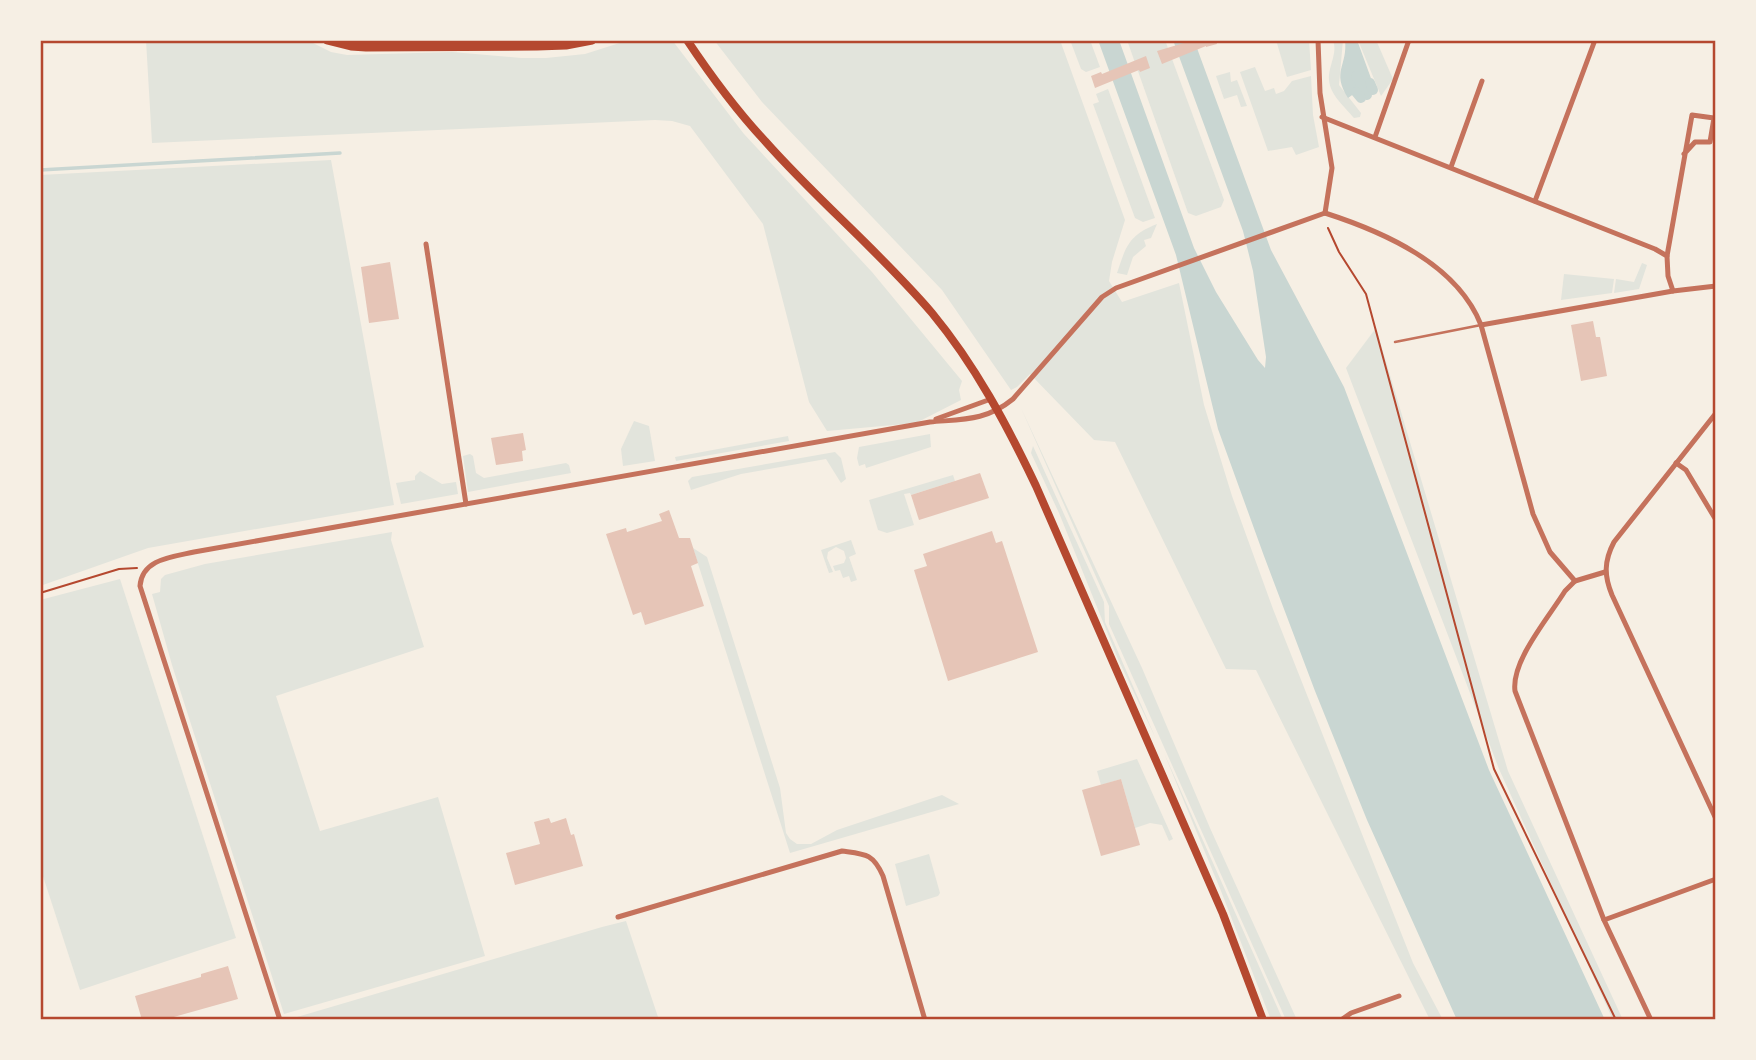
<svg xmlns="http://www.w3.org/2000/svg" width="1756" height="1060" font-family="'PT Sans',sans-serif">
	<style>
		.green { fill: #e2e4dc }
		.water { fill: #c9d6d2 }
		.lines { fill: none; stroke-linecap: round; stroke-linejoin: round }
		.stream { stroke: #c9d6d2; stroke-width: 3.5 }
		.canal { stroke: #c9d6d2; stroke-width: 10 }
		.building { fill: #e6c5b7 }
		.path { stroke: #b5482f; stroke-width: 2 }
		.service { stroke: #c5725c; stroke-width: 2.5 }
		.minor { stroke: #c5725c; stroke-width: 5 }
		.secondary { stroke: #b5482f; stroke-width: 8 }
		.trunk { stroke: #b5482f; stroke-width: 9 }
		.neatline { fill: none; stroke: #b5482f; stroke-width: 2.5 }
	</style>
	<rect width="100%" height="100%" fill="#f6efe4"/>
	<!-- green -->
	<g class="green">
		<polygon points="146,40 307,40 331,52 347,55 452,52 521,58 546,58 585,54 629,40 672,40 744,134 872,272 962,381 959,390 961,400 916,423 827,431 809,402 763,224 690,126 672,121 655,120 152,143"/>
		<polygon points="714,40 1060,40 1125,220 1112,262 1109,281 1122,302 1179,283 1204,405 1232,496 1273,609 1413,963 1443,1020 1430,1020 1256,670 1226,669 1115,442 1094,440 1030,374 1017,387 1011,390 942,290 762,102"/>
		<polygon points="1070,40 1090,40 1100,67 1086,72 1081,69"/>
		<polygon points="1127,40 1165,40 1224,200 1221,207 1196,216 1188,213"/>
		<polygon points="1276,40 1309,40 1311,70 1287,77"/>
		<path d="M1333 40H1343L1339 85 1361 113 1360 117 1354 118C1345 107 1330 95 1329 80 1328 66 1338 54 1333 40Z"/>
		<polygon points="1358,40 1376,40 1393,79 1381,96"/>
		<polygon points="1255,67 1265,91 1274,88 1276,94 1284,91 1292,81 1311,76 1313,115 1319,147 1296,155 1292,147 1268,151 1240,72"/>
		<polygon points="1230,72 1231,82 1237,80 1247,106 1241,107 1237,95 1224,99 1216,76"/>
		<polygon points="1108,89 1155,218 1143,222 1135,218 1093,104 1099,102 1096,94"/>
		<polygon points="331,160 394,505 148,548 40,586 40,175"/>
		<path d="M1157 224 1151 238 1144 240 1146 246 1133 257 1127 275 1117 273C1126 246 1129 235 1157 224Z"/>
		<polygon points="1642,263 1647,265 1639,289 1614,293 1616,279 1634,282"/>
		<polygon points="1564,274 1614,279 1612,293 1561,300"/>
		<polygon points="1376,328 1508,771 1623,1020 1613,1020 1499,769 1346,368"/>
		<polygon points="1021,408 1142,668 1210,828 1297,1020 1286,1020 1109,624 1109,606"/>
		<polygon points="634,421 649,426 655,461 623,466 621,449"/>
		<polygon points="930,434 931,447 866,468 865,464 859,466 857,458 859,447"/>
		<polygon points="788,436 789,441 676,461 675,457"/>
		<polygon points="1033,446 1104,602 1105,622 1156,739 1118,659 1059,513 1031,453"/>
		<polygon points="835,452 841,458 846,479 841,483 826,459 741,474 691,490 688,481 692,477"/>
		<polygon points="470,454 473,456 476,473 484,478 566,463 569,465 571,473 468,492 463,456"/>
		<polygon points="420,471 442,484 456,482 458,494 401,504 396,483 415,480 415,476"/>
		<polygon points="953,475 955,481 911,495 910,493 904,494 914,525 887,533 878,530 869,500"/>
		<polygon points="392,532 391,540 424,647 276,696 320,831 438,797 485,956 284,1014 172,665 152,594 160,592 161,579 165,575 205,564"/>
		<polygon points="851,540 856,554 849,557 857,580 851,582 849,576 843,578 840,570 835,571 833,566 844,563 846,558 844,551 836,547 828,552 827,558 833,572 829,573 821,550"/>
		<polygon points="693,548 707,557 780,788 786,833 790,839 797,844 811,844 837,830 942,795 959,804 790,853"/>
		<polygon points="120,579 236,938 80,990 40,867 40,600"/>
		<polygon points="1164,753 1283,1020 1271,1020 1221,891"/>
		<polygon points="1137,759 1173,839 1169,841 1162,825 1150,823 1135,828 1121,779 1101,785 1097,771"/>
		<polygon points="929,854 940,893 938,896 906,906 895,864"/>
		<polygon points="626,921 659,1020 287,1020 602,927"/>
	</g>
	<!-- water -->
	<g class="water">
		<polygon points="1098,40 1119,40 1194,248 1216,292 1258,360 1265,368 1266,357 1253,271 1243,231 1173,40 1194,40 1271,250 1344,387 1489,770 1605,1020 1457,1020 1367,820 1315,691 1264,556 1218,429 1176,255"/>
		<path d="M1345 40H1357L1372 81 1348 98C1331 71 1348 66 1345 40Z"/>
	</g>
	<g class="lines">
		<!-- stream -->
		<polyline class="stream" points="40,170 340,153"/>
		<!-- canal -->
		<g class="canal">
			<polyline points="1356,76 1367,95"/>
			<polyline points="1370,83 1373,90"/>
			<polyline points="1356,92 1361,98"/>
		</g>
	</g>
	<!-- building -->
	<g class="building">
		<polygon points="1194,40 1216,40 1217,44 1206,47 1206,46 1162,64 1157,51"/>
		<polygon points="1146,56 1150,68 1140,72 1139,70 1095,88 1091,76 1101,72 1102,74"/>
		<polygon points="390,262 399,319 369,323 361,267"/>
		<polygon points="1593,321 1596,337 1600,337 1607,376 1581,381 1571,325"/>
		<polygon points="523,433 526,450 522,451 523,461 496,465 491,438"/>
		<polygon points="980,473 989,498 919,520 911,495"/>
		<polygon points="669,510 679,538 690,538 698,563 691,566 704,606 645,625 641,612 633,615 606,534 626,528 627,532 662,521 659,514"/>
		<polygon points="992,531 996,543 1002,541 1038,652 948,681 914,570 927,566 923,554"/>
		<polygon points="1121,779 1140,845 1101,856 1082,790"/>
		<polygon points="549,818 551,823 566,818 571,835 574,834 583,866 515,885 506,853 540,844 534,822"/>
		<polygon points="228,966 238,999 163,1020 142,1020 135,996 201,977 201,974"/>
	</g>
	<g class="lines">
		<!-- path -->
		<g class="path">
			<polyline points="1328,228 1339,252 1366,294 1494,769 1616,1020"/>
			<polyline points="40,593 119,569 137,568"/>
		</g>
		<!-- service -->
		<polyline class="service" points="1395,342 1481,325"/>
		<!-- minor -->
		<g class="minor">
			<polyline points="1318,40 1320,93 1332,168 1325,213"/>
			<polyline points="1322,117 1655,249 1667,256 1668,276 1673,291"/>
			<polyline points="1375,137 1409,40"/>
			<polyline points="1451,167 1482,81"/>
			<polyline points="1535,201 1595,40"/>
			<path d="M1325 213C1384 232 1457 264 1481 325L1673 291 1716 286"/>
			<polyline points="426,244 466,504"/>
			<polyline points="1667,256 1692,115 1714,118 1710,142 1695,142 1684,154"/>
			<polyline points="1481,325 1533,514 1550,552 1575,581 1605,572"/>
			<path d="M1716 413 1614 542C1604 561 1604 576 1612 595L1716 819"/>
			<polyline points="936,419 991,399"/>
			<polyline points="1676,463 1686,470 1716,520"/>
			<path d="M1575 581 1565 591C1549 617 1511 661 1515 691L1604 920 1651 1020"/>
			<path d="M618 917 842 851C865 854 873 853 883 876L925 1020"/>
			<polyline points="1604,920 1716,879"/>
			<path d="M280 1020 140 586C142 559 172 557 194 552L930 422C963 419 986 421 1013 399L1102 297 1116 288 1325 213"/>
			<polyline points="1341,1020 1351,1013 1399,996"/>
		</g>
		<!-- secondary -->
		<path class="secondary" d="M687 40C711 76 736 110 765 141 818 201 880 252 932 313 975 365 1007 425 1036 486L1223 914 1263 1020"/>
		<!-- trunk -->
		<polyline class="trunk" points="327,40 351,46 366,47 537,46 566,45 592,40"/>
	</g>
	<!-- border -->
	<rect width="1756" height="1060" fill="none" stroke="#f6efe4" stroke-width="84"/>
	<rect x="42" y="42" width="1672" height="976" class="neatline"/>
</svg>
